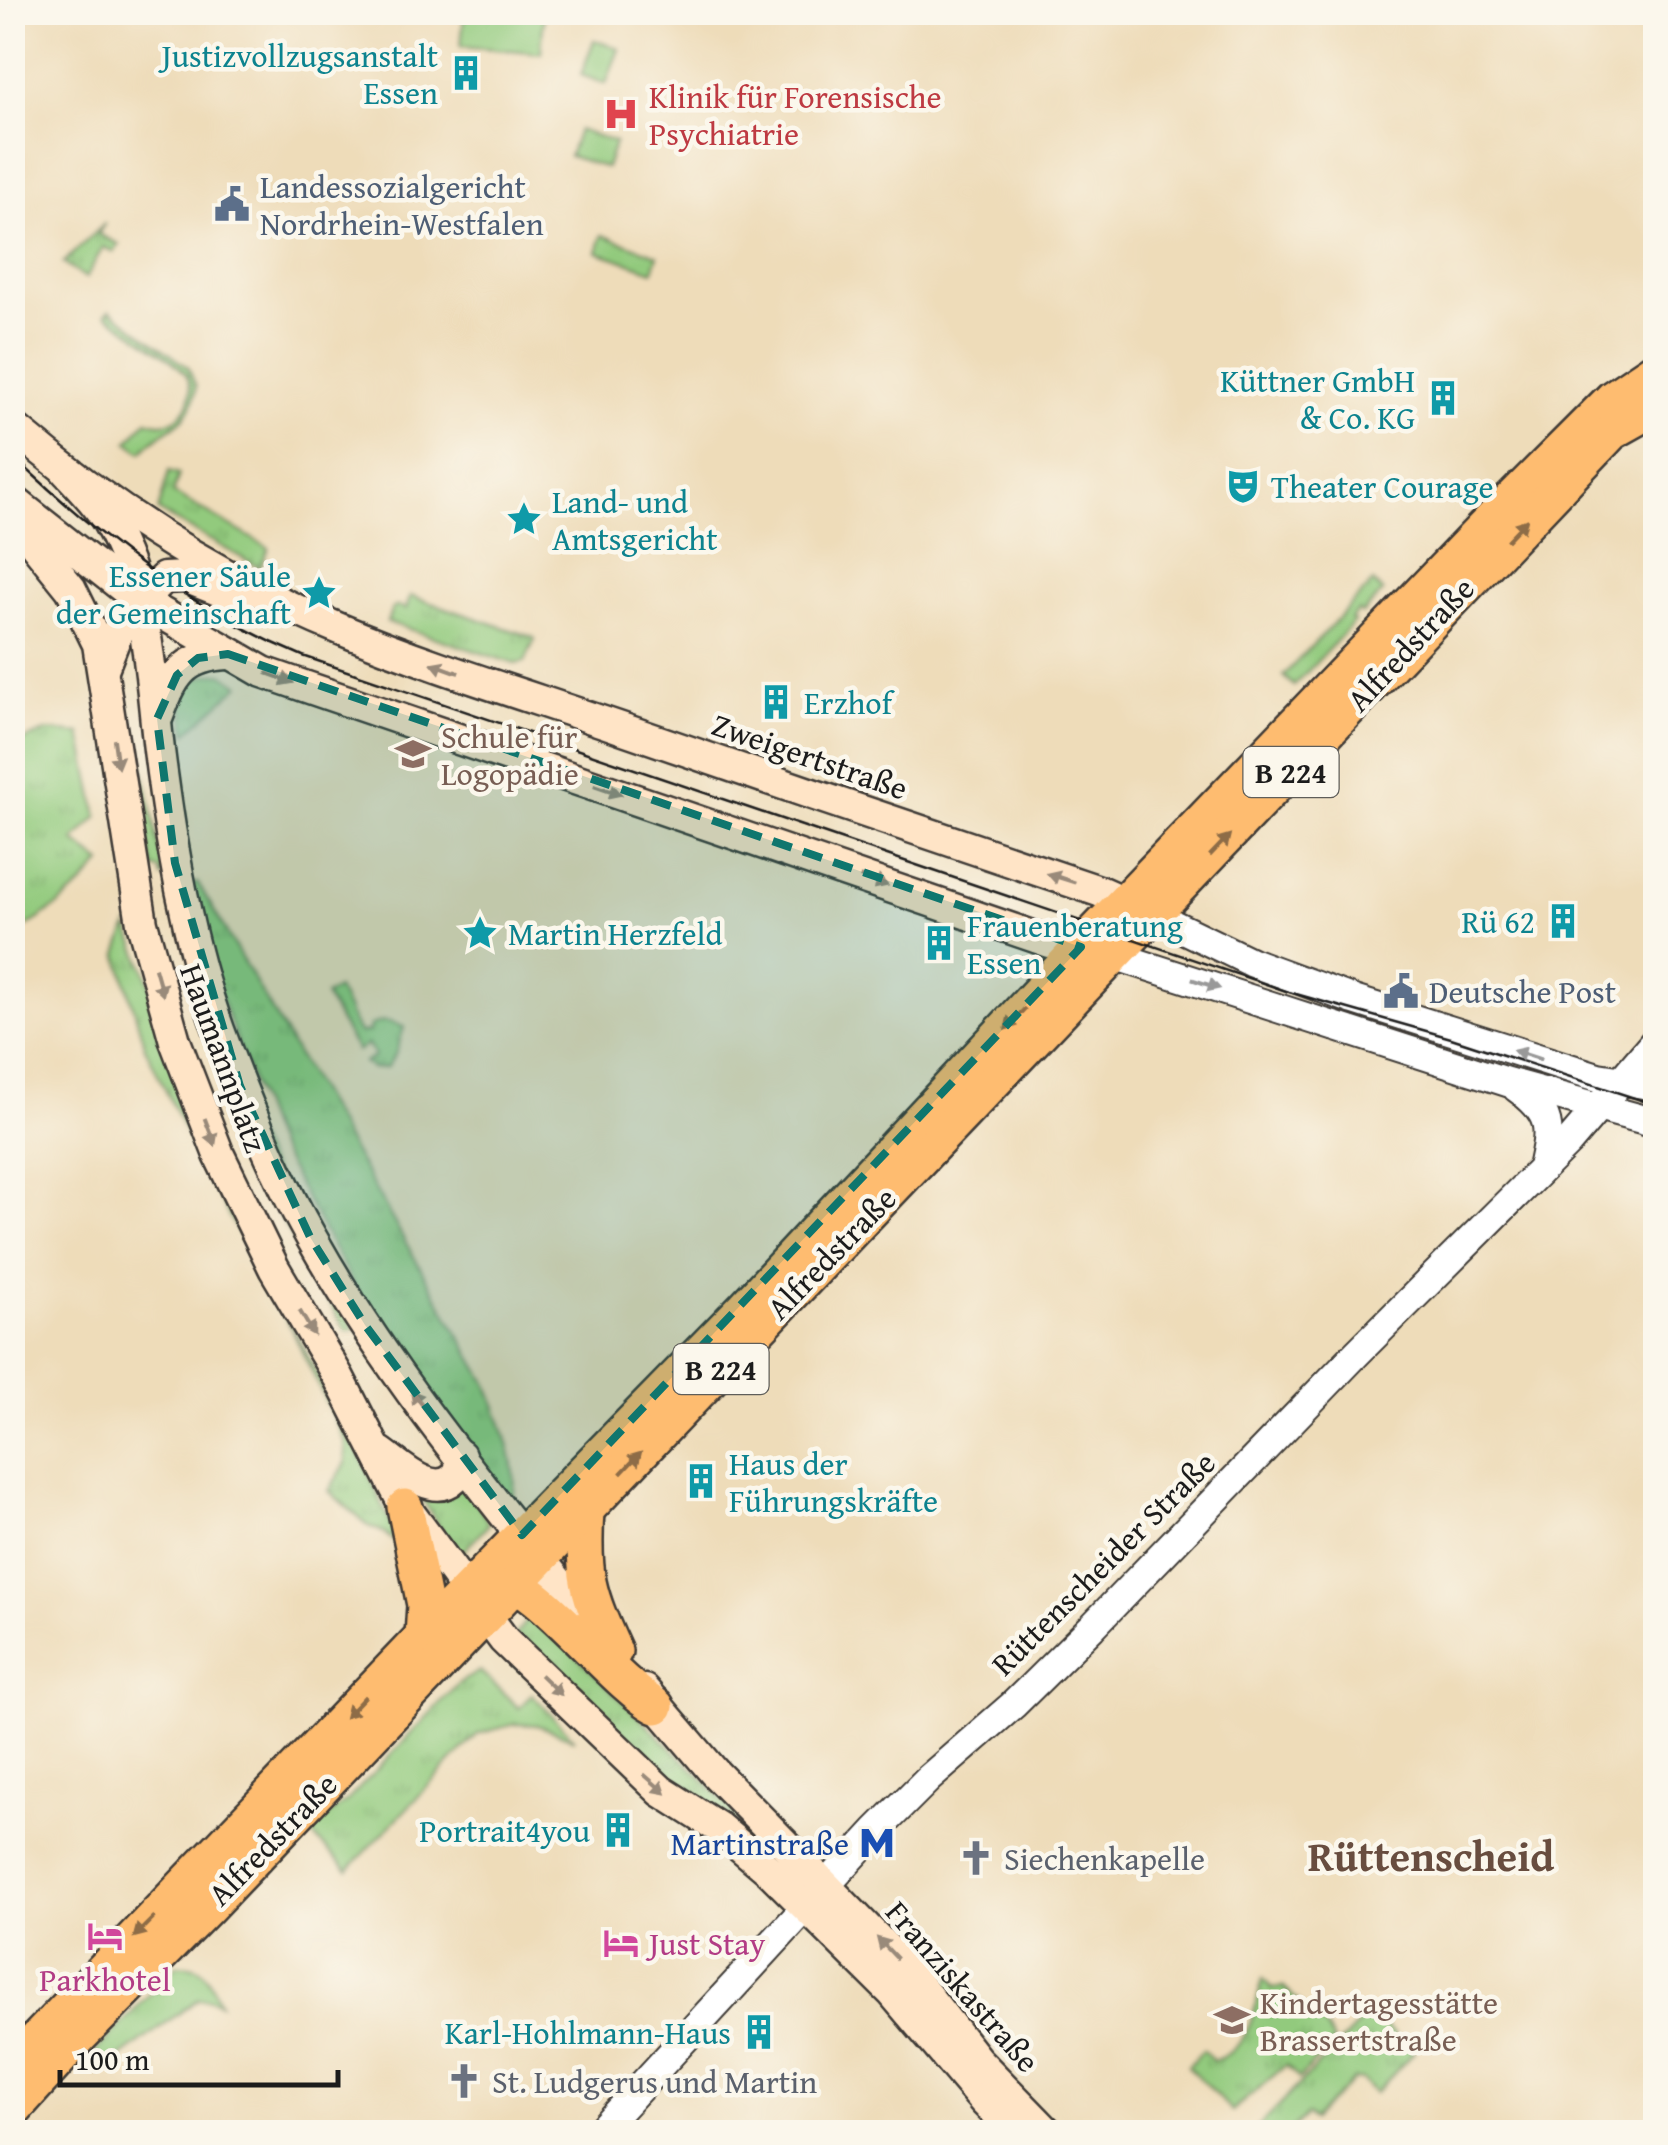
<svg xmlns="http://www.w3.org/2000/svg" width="1668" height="2145" font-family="'Gentium Book Plus',serif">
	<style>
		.grass { fill: url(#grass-tufts); stroke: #57734c; stroke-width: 2.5 }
		.pitch { fill: #92ca7d; stroke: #57734c; stroke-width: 2.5 }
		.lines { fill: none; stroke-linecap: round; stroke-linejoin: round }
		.tertiary-casing { stroke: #3c3934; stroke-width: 32 }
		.secondary-casing { stroke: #3c3934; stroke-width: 35 }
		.primary-casing { stroke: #3c3934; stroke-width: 40 }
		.tertiary { stroke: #fff; stroke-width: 28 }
		.secondary { stroke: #ffe4c6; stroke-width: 30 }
		.primary { stroke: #febc70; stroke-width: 35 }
		.tram { stroke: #1c1c1c; stroke-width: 2.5 }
		.oneway { fill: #8d6c46 }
		.oneway2 { fill: #998a7a }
		.oneway3 { fill: #999 }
		.marked { fill: #0f766e; fill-opacity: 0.2; stroke: #0f766e; stroke-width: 8; stroke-dasharray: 20 12; stroke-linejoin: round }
		.labels { text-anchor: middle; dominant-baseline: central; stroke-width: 9; stroke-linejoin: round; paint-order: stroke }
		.shield { fill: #fbf7ec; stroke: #5f5e5a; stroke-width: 2.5 }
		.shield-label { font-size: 30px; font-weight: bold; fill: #1c1c1c }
		.culture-label { font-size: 32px; fill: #0d838f; stroke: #fbf7ec; text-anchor: end }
		.health-label { font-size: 32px; fill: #be3a42; stroke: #fbf7ec; text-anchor: start }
		.service-label { font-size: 32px; fill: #4e5e75; stroke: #fbf7ec; text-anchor: start }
		.street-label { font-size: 32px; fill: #1c1c1c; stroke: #fbf7ec }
		.education-label { font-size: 32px; fill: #785e54; stroke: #fbf7ec; text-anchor: start }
		.transit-label { font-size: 32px; fill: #164399; stroke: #fbf7ec; text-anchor: end }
		.worship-label { font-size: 32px; fill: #5b616d; stroke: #fbf7ec; text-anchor: start }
		.hotel-label { font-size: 32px; fill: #b23c85; stroke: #fbf7ec; text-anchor: start }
		.district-label { font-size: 42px; font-weight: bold; fill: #684d3f; stroke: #fbf7ec }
	</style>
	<defs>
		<pattern id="grass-tufts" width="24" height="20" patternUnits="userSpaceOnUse" patternTransform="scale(2.5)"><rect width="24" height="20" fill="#92ca7d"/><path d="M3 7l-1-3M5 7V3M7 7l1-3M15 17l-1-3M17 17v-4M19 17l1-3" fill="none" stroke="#7dad6b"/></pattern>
	</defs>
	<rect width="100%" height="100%" fill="#fbf7ec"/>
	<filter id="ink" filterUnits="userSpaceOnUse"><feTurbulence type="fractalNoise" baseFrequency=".01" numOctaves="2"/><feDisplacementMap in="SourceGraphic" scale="20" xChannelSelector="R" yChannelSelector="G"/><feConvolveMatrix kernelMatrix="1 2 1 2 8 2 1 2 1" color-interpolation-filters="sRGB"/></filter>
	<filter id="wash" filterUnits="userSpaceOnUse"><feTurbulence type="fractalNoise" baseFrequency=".0048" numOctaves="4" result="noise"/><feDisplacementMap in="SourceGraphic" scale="40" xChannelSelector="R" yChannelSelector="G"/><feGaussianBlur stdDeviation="2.25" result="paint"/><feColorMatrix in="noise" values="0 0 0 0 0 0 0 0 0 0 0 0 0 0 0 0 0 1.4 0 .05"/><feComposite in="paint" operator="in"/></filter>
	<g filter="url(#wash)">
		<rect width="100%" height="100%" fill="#eedcb9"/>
		<!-- grass -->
		<g class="grass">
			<polygon points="105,223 98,234 119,244 114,252 103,247 86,278 63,263"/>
			<polygon points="602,235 658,255 653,271 597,252"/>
			<path d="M110 310 188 367 196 387C193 428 162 425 142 452L128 442 147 420C159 425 172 424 182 413 191 404 193 388 187 376 177 360 124 328 106 314Z"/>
			<polygon points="169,471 179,474 173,493 269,548 260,568 158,511"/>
			<polygon points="1373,582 1383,592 1362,614 1358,611 1351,619 1354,622 1294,686 1283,676"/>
			<polygon points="410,596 532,637 535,639 525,662 515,664 387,622 392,609 398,606 406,609"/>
			<path d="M222 673 240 685 187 733C180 696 178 676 222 673Z"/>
			<path d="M48 731 81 734 98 816 74 841 102 863C76 895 48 915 13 934V744Z"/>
			<polygon points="132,737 138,742 165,877 162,877 160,870 153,868 145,830 140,830 126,739"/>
			<path d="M198 883 488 1385C498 1414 524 1475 511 1503L374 1322 273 1139 208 963 190 884Z"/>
			<polygon points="128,926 250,1245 363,1461 401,1547 383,1532 368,1526 329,1491 346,1463 345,1441 292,1330 204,1171 145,1047 118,954"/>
			<path d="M337 989C346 1005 351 1017 359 1033L369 1032 370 1026C384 1018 390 1022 404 1027L396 1053 387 1067 372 1069 364 1063 375 1056 368 1044 357 1051 325 996Z"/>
			<polygon points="231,1092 355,1329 346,1331 266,1193 223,1095"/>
			<polygon points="464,1479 489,1524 457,1558 416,1488"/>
			<polygon points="532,1613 698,1774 787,1868 741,1825 712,1805 665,1785 515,1635"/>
			<polygon points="480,1671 519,1708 532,1694 574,1739 537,1725 515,1724 478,1734 348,1870 308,1831 347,1801 459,1683"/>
			<path d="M177 1965C209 1964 208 1979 220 2003L211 1999H198L98 2074 95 2052Z"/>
			<path d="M1263 1979 1273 1989 1283 1987 1323 2024 1334 2041 1299 2079 1286 2065 1232 2111 1188 2066 1203 2050 1213 2061C1251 2048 1253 2013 1263 1979Z"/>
			<polygon points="1370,2012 1414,2052 1375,2093 1362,2080 1354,2079 1313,2120 1307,2115 1289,2132 1259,2132 1256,2129"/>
		</g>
		<!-- pitch -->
		<g class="pitch">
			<polygon points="464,13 544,13 541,53 461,46"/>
			<polygon points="594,40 619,49 606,84 581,75"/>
			<polygon points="578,130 615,142 606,168 569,156"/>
		</g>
	</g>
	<g filter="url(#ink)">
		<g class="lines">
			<defs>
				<g id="tertiary">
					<polyline points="1152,914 1251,962 1354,1000 1598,1077 1656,1086"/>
					<polyline points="1113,955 1507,1082 1656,1123"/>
					<path d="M1517 1088C1553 1114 1551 1128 1542 1168"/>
					<polyline points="599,2132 876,1831 928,1779 1013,1705 1092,1627 1357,1353 1568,1143 1656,1040"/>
				</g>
				<g id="secondary">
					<path d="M12 426C110 509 221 580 340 629 431 667 525 695 618 727 778 783 938 837 1099 891L1144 911"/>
					<path d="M66 471C78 484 91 497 101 511 149 583 149 668 159 750 171 845 187 940 219 1030 245 1101 274 1172 311 1237 391 1380 498 1506 600 1634"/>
					<polyline points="15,502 139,600 263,672 1050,942 1099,952"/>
					<polyline points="12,516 71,589 98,644 142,923 175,1041 219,1155 274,1268 339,1378 405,1507 504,1640 661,1791 719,1828 771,1872 892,1992 985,2102 1015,2132"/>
					<polyline points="103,669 123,618 164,578 185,577 236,597"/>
					<path d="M158 716C173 676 182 656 228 654"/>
					<path d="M380 1452C398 1464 432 1499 454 1478 461 1471 461 1465 460 1455"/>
					<polyline points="644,1690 714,1772 902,1964 977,2060 1047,2132"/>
				</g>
				<g id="primary">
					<polyline points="405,1507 425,1605 423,1636"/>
					<path d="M586 1511C582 1576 587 1592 614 1651"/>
					<path d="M494 1576C535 1578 612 1682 656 1706"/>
					<polyline points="12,2065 423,1636 745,1307 1081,947 1490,521 1613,398 1656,369"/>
					<polyline points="12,2111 80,2036 207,1908 1612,432 1637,418 1656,403"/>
				</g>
			</defs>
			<!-- tertiary casing -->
			<use href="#tertiary" class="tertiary-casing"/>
			<!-- secondary casing -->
			<use href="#secondary" class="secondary-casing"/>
			<!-- primary casing -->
			<use href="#primary" class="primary-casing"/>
			<!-- tertiary -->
			<use href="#tertiary" class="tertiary"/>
			<!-- secondary -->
			<use href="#secondary" class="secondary"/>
			<!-- primary -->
			<use href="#primary" class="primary"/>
			<!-- tram -->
			<path class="tram" d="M12 455C99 538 191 610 303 656L1289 992 1451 1038 1656 1105"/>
		</g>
		<!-- one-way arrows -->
		<defs><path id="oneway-solid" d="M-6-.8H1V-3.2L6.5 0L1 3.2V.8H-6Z" transform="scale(2.5)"/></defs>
		<g class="oneway">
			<use href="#oneway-solid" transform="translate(1517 530) rotate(-46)"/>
			<use href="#oneway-solid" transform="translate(1220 845) rotate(-46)"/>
			<use href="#oneway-solid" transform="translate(1015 1019) rotate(133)"/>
			<use href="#oneway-solid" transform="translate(631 1463) rotate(-46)"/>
			<use href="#oneway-solid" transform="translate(355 1707) rotate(134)"/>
			<use href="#oneway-solid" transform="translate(144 1927) rotate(135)"/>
		</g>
		<g class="oneway2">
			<use href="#oneway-solid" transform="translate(445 668) rotate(-160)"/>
			<use href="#oneway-solid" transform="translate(280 678) rotate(20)"/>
			<use href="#oneway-solid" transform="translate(116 754) rotate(82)"/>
			<use href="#oneway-solid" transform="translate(608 790) rotate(19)"/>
			<use href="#oneway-solid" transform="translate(1061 878) rotate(-162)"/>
			<use href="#oneway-solid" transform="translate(874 881) rotate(19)"/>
			<use href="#oneway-solid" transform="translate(159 982) rotate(74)"/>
			<use href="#oneway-solid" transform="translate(210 1132) rotate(69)"/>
			<use href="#oneway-solid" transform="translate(307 1323) rotate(59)"/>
			<use href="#oneway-solid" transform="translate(420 1402) rotate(-128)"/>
			<use href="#oneway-solid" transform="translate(551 1685) rotate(44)"/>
			<use href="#oneway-solid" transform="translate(655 1784) rotate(41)"/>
			<use href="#oneway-solid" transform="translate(887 1948) rotate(-134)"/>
		</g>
		<g class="oneway3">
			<use href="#oneway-solid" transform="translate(1206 984) rotate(18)"/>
			<use href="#oneway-solid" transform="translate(1527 1055) rotate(-162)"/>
		</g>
	</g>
	<!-- marked area -->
	<path class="marked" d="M228 654 1081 947 522 1535 365 1325 310 1237 240 1086 175 863 157 719 177 675 198 658Z"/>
	<!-- icons -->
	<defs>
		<symbol id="building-bare" viewBox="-9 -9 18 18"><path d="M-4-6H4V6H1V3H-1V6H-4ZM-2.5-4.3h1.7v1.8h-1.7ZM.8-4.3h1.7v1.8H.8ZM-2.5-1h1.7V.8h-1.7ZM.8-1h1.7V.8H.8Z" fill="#0f9aa8" stroke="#fbf7ec" stroke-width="2.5" paint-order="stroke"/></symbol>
		<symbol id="hospital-bare" viewBox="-9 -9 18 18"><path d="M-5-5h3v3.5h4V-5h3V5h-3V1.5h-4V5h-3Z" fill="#e0444e" stroke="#fbf7ec" stroke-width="2.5" paint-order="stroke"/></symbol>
		<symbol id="civic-bare" viewBox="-9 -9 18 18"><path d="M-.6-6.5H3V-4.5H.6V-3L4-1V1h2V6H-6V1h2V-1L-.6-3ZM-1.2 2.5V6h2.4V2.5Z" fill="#5c6f8a" stroke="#fbf7ec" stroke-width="2.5" paint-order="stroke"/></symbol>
		<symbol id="theatre-bare" viewBox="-9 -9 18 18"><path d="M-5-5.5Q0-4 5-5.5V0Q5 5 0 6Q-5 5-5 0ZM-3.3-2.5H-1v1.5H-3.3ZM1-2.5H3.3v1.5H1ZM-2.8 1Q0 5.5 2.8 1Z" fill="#0f9aa8" stroke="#fbf7ec" stroke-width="2.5" paint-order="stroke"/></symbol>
		<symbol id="sight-bare" viewBox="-9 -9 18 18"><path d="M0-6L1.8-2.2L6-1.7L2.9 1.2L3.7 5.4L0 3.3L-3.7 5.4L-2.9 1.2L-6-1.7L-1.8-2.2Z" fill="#0f9aa8" stroke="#fbf7ec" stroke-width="2.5" paint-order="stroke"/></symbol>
		<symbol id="university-bare" viewBox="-9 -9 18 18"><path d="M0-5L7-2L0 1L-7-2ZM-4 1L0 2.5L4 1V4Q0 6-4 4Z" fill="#8d6e63" stroke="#fbf7ec" stroke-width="2.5" paint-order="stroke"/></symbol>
		<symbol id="metro-bare" viewBox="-9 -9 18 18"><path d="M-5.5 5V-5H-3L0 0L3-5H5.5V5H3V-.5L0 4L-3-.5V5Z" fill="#1a4fb4" stroke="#fbf7ec" stroke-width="2.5" paint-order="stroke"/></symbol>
		<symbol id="church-bare" viewBox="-9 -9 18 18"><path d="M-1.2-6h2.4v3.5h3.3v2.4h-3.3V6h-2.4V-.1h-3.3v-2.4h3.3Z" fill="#6b7280" stroke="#fbf7ec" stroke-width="2.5" paint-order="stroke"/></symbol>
		<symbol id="hotel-bare" viewBox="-9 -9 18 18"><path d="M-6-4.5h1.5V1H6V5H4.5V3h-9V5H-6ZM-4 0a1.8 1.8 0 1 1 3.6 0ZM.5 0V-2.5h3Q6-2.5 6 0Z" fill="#d1479c" stroke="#fbf7ec" stroke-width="2.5" paint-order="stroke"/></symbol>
		<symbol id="school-bare" viewBox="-9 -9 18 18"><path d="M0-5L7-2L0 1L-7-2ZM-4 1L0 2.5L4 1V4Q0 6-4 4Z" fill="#8d6e63" stroke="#fbf7ec" stroke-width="2.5" paint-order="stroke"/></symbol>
	</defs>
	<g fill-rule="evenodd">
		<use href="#building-bare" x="441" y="48" width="50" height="50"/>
		<use href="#hospital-bare" x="596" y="89" width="50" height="50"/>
		<use href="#civic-bare" x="207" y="179" width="50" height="50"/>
		<use href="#building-bare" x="1418" y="373" width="50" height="50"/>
		<use href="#theatre-bare" x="1218" y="461" width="50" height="50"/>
		<use href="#sight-bare" x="499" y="494" width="50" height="50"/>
		<use href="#sight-bare" x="294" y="568" width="50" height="50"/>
		<use href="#building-bare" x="751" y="677" width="50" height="50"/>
		<use href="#university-bare" x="388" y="729" width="50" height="50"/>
		<use href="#building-bare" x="1538" y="896" width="50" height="50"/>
		<use href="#sight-bare" x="455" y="908" width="50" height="50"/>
		<use href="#building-bare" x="914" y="918" width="50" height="50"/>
		<use href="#civic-bare" x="1376" y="966" width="50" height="50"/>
		<use href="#building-bare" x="676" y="1456" width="50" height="50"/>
		<use href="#building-bare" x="593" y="1805" width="50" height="50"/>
		<use href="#metro-bare" x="852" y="1818" width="50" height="50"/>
		<use href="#church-bare" x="951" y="1833" width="50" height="50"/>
		<use href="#hotel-bare" x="80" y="1911" width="50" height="50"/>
		<use href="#hotel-bare" x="596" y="1918" width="50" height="50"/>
		<use href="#school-bare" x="1207" y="1995" width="50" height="50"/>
		<use href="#building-bare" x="734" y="2007" width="50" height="50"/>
		<use href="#church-bare" x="439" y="2056" width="50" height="50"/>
	</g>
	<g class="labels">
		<!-- shield labels -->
		<g class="shield">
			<rect x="1243.5" y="747" width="95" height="50" rx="8"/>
			<rect x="673.5" y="1344" width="95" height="50" rx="8"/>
		</g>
		<g class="shield-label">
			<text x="1291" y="772">B 224</text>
			<text x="721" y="1369">B 224</text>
		</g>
		<!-- culture labels -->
		<g class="culture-label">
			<text x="438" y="55">Justizvollzugsanstalt<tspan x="438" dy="37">Essen</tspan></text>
			<text x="1415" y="380">Küttner GmbH<tspan x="1415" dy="37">&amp; Co. KG</tspan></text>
			<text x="1271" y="486" text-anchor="start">Theater Courage</text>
			<text x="552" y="501" text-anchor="start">Land- und<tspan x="552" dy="37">Amtsgericht</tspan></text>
			<text x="291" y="575">Essener Säule<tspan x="291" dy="37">der Gemeinschaft</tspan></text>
			<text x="804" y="702" text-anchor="start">Erzhof</text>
			<text x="1535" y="921">Rü 62</text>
			<text x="967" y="925" text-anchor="start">Frauenberatung<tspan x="967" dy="37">Essen</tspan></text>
			<text x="508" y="933" text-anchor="start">Martin Herzfeld</text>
			<text x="729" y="1463" text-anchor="start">Haus der<tspan x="729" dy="37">Führungskräfte</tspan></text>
			<text x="590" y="1830">Portrait4you</text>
			<text x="731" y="2032">Karl-Hohlmann-Haus</text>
		</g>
		<!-- health labels -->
		<g class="health-label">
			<text x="649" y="96">Klinik für Forensische<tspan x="649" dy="37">Psychiatrie</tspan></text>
		</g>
		<!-- service labels -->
		<g class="service-label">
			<text x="260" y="186">Landessozialgericht<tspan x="260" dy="37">Nordrhein-Westfalen</tspan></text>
			<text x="1429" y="991">Deutsche Post</text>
		</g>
		<!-- street labels -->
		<g class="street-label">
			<text transform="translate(1410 644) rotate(-47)">Alfredstraße</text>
			<text transform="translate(810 756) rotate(19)">Zweigertstraße</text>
			<text transform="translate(224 1058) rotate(70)">Haumannplatz</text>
			<text transform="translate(831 1253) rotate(-46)">Alfredstraße</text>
			<text transform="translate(1103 1563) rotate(-45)">Rüttenscheider Straße</text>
			<text transform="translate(272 1839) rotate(-46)">Alfredstraße</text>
			<text transform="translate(963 1986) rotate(49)">Franziskastraße</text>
		</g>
		<!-- education labels -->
		<g class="education-label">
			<text x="441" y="736">Schule für<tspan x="441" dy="37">Logopädie</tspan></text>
			<text x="1260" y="2002">Kindertagesstätte<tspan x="1260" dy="37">Brassertstraße</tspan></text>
		</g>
		<!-- transit labels -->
		<g class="transit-label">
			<text x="849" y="1843">Martinstraße</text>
		</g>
		<!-- worship labels -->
		<g class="worship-label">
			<text x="1004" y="1858">Siechenkapelle</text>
			<text x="492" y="2081">St. Ludgerus und Martin</text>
		</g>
		<!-- hotel labels -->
		<g class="hotel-label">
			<text x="649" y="1943">Just Stay</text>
			<text x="105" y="1979" text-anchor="middle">Parkhotel</text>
		</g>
		<!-- district labels -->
		<g class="district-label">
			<text x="1431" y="1855">Rüttenscheid</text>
		</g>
	</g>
	<!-- margin -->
	<rect width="1668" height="2145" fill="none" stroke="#fbf7ec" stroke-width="50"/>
	<!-- scale -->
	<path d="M60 2070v15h278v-15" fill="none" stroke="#1c1c1c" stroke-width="5"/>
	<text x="75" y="2070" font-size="30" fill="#1c1c1c" stroke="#fbf7ec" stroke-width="8" paint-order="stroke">100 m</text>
</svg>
